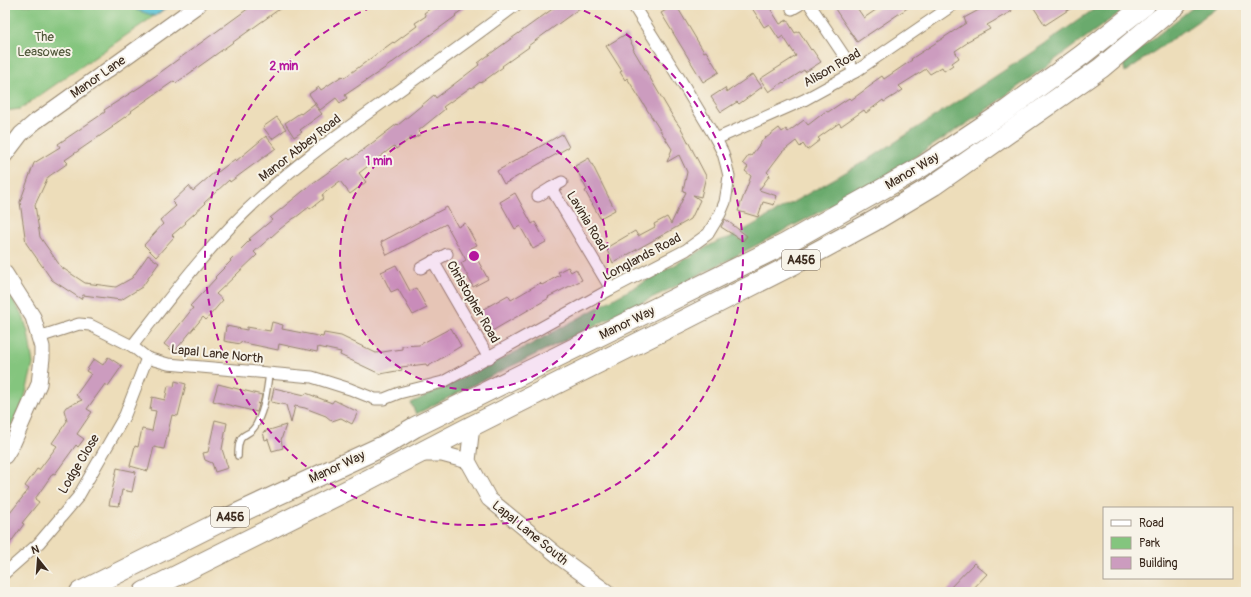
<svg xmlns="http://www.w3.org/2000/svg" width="1251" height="597" font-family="Pangolin,sans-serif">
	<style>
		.green { fill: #84c57e; stroke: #60784e }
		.forest { fill: #6baa6d; stroke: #536a46 }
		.water { fill: #59c2d5; stroke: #4a767a }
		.building { fill: #cc9cbf }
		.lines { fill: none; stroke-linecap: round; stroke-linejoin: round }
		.lane-casing { stroke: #94846c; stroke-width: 8 }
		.street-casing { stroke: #94846c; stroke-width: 13 }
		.secondary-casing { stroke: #94846c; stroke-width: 17 }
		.highway-casing { stroke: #94846c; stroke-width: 22 }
		.lane { stroke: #fff; stroke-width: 5.5 }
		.street { stroke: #fff; stroke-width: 11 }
		.secondary { stroke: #fff; stroke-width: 15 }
		.highway { stroke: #fff; stroke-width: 20 }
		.ring { fill: none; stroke: #b5179e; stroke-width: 2; stroke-dasharray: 7 5 }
		.labels { text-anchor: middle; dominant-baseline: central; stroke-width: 4; stroke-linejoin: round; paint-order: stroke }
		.shield { fill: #f7f3e8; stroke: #73665b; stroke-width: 1 }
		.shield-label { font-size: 12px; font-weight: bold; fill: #3b2a1e }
		.park-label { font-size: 13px; fill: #51583b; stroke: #f7f3e8 }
		.street-label { font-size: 13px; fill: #3b2a1e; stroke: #f7f3e8 }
		.centre { fill: #b5179e; stroke: #f7f3e8; stroke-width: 2 }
		.ring-label { font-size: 12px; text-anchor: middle; font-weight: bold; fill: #b5179e; stroke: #f7f3e8; stroke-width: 4; stroke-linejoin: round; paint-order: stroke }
	</style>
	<rect width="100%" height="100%" fill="#f7f3e8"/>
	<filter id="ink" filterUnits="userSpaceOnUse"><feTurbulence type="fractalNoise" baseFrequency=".025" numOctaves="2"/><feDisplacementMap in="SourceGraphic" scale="8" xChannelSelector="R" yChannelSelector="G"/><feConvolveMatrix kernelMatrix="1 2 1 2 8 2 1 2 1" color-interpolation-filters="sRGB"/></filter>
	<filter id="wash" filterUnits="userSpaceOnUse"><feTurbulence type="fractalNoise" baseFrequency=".012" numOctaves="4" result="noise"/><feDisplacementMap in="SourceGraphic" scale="16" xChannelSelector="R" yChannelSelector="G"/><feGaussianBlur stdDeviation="0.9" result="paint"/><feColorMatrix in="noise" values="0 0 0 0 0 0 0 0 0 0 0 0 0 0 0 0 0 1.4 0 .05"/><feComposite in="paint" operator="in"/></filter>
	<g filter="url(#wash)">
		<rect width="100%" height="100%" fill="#edddba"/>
		<!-- green -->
		<g class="green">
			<polygon points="5,5 170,5 20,109 5,111"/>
			<polygon points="5,288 23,316 28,332 33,364 24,401 5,437"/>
		</g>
		<!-- forest -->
		<g class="forest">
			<polygon points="1100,5 1129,5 1122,11 975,118 873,184 705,272 481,381 416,414 411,403 530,345 718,241 732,237 874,156 1046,43"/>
			<polygon points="1196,5 1221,5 1125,72 1123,62"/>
		</g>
		<!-- water -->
		<polygon class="water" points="139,5 170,5 155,16 136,10"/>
		<g id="blocks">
			<!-- building -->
			<g class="building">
				<polygon points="253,5 285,5 176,83 174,81 131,111 132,112 112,126 113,127 65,160 68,163 48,177 35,205 40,237 61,267 85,283 116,287 132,278 148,255 159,263 142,287 121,300 83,295 81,299 52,280 26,243 20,202 34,163 60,147 58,144 105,112 104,110 140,87"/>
				<polygon points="435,5 469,5 455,15 456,16 385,68 345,95 347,98 340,103 336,98 320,110 309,94 319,87 321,90 342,76 344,78 393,42 394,43 417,26 415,23 426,16 424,13"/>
				<polygon points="558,5 584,5 528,46 529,47 502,66 503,67 481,83 480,82 472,88 471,87 443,107 445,109 418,131 421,134 413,139 412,137 396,149 394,146 359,173 366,182 350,194 340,181 322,195 324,198 310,209 309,207 295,218 294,218 280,229 254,252 257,255 216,294 223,300 206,320 203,317 174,352 164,344 193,308 190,306 216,278 215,277 231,261 230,260 250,240 249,239 272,220 270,218 313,183 348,158 350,160 397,124 398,125 434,95 436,98 479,65 478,63 494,51"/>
				<polygon points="675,5 676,5 704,52 706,51 719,72 703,82 661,13"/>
				<polygon points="750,5 768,5 780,24 787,20 795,33 799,31 811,50 812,49 821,62 805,72 804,70 784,83 783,82 769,92 760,79 796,56 783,36 779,39 769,24 764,27"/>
				<polygon points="841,5 855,5 864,18 883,5 912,5 857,42 835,9"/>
				<polygon points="988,5 1009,5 1012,11 987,25 990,29 966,42 967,43 955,51 959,58 952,63 953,65 944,71 942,67 930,74 926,69 899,86 903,90 884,102 883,100 866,113 864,110 841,126 839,123 818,138 820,140 807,150 803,144 800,147 796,141 782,152 767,172 770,175 759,190 777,196 774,205 763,202 758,217 738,211 751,176 745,171 748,167 743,163 749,155 751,156 765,137 766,138 779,128 782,132 786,129 788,132 804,120 808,125 826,111 828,112 849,98 851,100 873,84 872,83 882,76 884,79 912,60 911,59 966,23 964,18"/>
				<polygon points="1032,5 1076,5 1045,25"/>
				<polygon points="626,34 634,48 633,49 673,117 682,130 706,176 701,197 693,195 700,200 691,219 613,263 606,248 635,231 638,236 655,227 654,224 667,217 671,224 686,192 683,191 687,172 679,155 667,162 672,149 627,78 625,80 620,72 622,71 606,46"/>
				<polygon points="753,74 762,87 739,104 737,102 721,112 711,97 725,88 727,92"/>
				<polygon points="314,104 322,114 300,130 302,132 294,137 285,123 300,113 301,114"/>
				<polygon points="277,117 286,129 272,139 263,127"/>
				<polygon points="562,134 569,147 504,184 497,171"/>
				<polygon points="266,136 276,148 230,182 229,180 204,203 205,204 185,222 186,223 172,235 174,237 156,257 144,245 163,224 160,220 176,206 172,202 189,186 193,191 217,170 218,172 235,159 236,161"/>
				<polygon points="589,158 615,210 600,218 585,191 587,190 575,166"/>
				<polygon points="515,193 532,224 535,222 546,242 533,249 520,226 515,229 500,202"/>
				<polygon points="447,207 458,227 465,223 477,245 471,248 488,279 473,287 461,263 466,260 446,224 387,255 381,242"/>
				<polygon points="725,219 747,236 743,241 721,227"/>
				<polygon points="396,265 410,291 416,288 427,308 413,315 398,289 391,292 381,272"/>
				<polygon points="568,267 571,272 576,269 582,280 548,297 549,298 492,331 480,311 508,295 511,300 540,283 542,285 560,275 558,272"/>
				<polygon points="272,322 283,325 282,329 323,337 324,333 341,336 376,353 402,349 402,346 419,345 451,328 461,346 427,367 426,364 401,367 402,370 380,374 340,355 341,352 318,347 317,352 279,344 278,350 240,342 240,344 224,341 226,326 247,330 247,327 270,331"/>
				<polygon points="108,357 122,366 108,386 105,384 87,409 92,412 77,434 84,439 78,447 76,445 55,474 53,473 35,499 39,502 22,523 24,524 5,550 5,509 10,513 29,489 25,486 37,469 39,470 57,446 52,443 67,421 64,410 66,407 82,400 76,395 91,374 86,371 94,359 103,365"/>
				<polygon points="175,381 186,384 178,416 172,415 164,449 154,447 148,471 130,466 135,446 138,447 142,429 152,431 156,411 150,410 152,397 165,400 168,386 174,387"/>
				<polygon points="218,384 262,395 260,404 257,403 259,405 257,412 213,401"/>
				<polygon points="274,388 305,395 306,393 332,403 334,400 358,412 352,424 341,418 332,421 326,416 305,408 295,406 291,423 286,405 271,402"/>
				<polygon points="215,420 227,423 222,449 228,468 215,472 212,463 205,460 203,453 208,452"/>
				<polygon points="286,425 281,440 283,448 272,451 268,439 265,440 263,432"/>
				<polygon points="117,468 136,472 132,492 122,490 119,506 109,505"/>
				<polygon points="974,563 987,574 970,592 946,592"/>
			</g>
		</g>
	</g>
	<g filter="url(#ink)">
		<use href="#blocks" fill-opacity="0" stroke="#94846c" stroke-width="1"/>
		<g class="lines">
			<defs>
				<path id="lane" d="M238 456C238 426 249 441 257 423 265 407 267 390 269 374"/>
				<g id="street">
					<polyline points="810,5 855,72"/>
					<polyline points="792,9 799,5"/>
					<polyline points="716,139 804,100 855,72 953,5"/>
					<polyline points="551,188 562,182"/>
					<polyline points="538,196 551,188 611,289"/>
					<polyline points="433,261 489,358"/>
					<polyline points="421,268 447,254"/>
					<polyline points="39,337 79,324 90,325 132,346 147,358 168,364 312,377 350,389 375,399 384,399 399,393 443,382 611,289 686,250 708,234 720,214 725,202 727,190 729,176 726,164 723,153 716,139 686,89 633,5"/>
					<path d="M132 346C173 294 213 240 262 196 299 162 339 134 379 105 425 72 471 39 516 5"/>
					<polyline points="5,573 39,543 78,497 125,415 147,358"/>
				</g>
				<g id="secondary">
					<polyline points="5,155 21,134 35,122 198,5"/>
					<polyline points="5,273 33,317 42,347 42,358 39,384 13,443 5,456"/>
					<polyline points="472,426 468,461 489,499 562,559 607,592"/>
					<polyline points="420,454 442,454 468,461"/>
				</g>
				<g id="highway">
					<polyline points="80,592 228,518 383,446 415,427 668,302 785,244 923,166 1007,110 1082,55 1145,5"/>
					<polyline points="144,592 358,485 472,426 678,323 796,263 874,221 934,185 1101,68 1176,5"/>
				</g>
			</defs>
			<!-- lane casing -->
			<use href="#lane" class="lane-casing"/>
			<!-- street casing -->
			<use href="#street" class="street-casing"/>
			<!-- secondary casing -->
			<use href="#secondary" class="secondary-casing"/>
			<!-- highway casing -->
			<use href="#highway" class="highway-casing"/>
			<!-- lane -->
			<use href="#lane" class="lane"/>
			<!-- street -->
			<use href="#street" class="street"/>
			<!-- secondary -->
			<use href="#secondary" class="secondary"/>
			<!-- highway -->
			<use href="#highway" class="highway"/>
		</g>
	</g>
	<!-- distance rings -->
	<circle cx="474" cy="256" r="134" fill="#b5179e" fill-opacity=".12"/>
	<g class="ring">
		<circle cx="474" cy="256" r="134"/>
		<path d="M573 6A269 269 0 1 1 375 6"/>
	</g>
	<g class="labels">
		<!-- shield labels -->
		<g class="shield">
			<rect x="782" y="250" width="38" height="20" rx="3"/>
			<rect x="211" y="507" width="38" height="20" rx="3"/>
		</g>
		<g class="shield-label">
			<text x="801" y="260">A456</text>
			<text x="230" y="517">A456</text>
		</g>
		<!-- park labels -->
		<g class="park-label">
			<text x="44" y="37">The<tspan x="44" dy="15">Leasowes</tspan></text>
		</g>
		<!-- street labels -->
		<g class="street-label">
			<text transform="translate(832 68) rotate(-30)">Alison Road</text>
			<text transform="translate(98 77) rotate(-35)">Manor Lane</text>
			<text transform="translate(300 148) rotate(-38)">Manor Abbey Road</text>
			<text transform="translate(912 171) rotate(-31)">Manor Way</text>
			<text transform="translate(587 221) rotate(59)">Lavinia Road</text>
			<text transform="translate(642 257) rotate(-28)">Longlands Road</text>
			<text transform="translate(473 302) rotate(60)">Christopher Road</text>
			<text transform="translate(627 323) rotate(-26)">Manor Way</text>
			<text transform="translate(217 354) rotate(6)">Lapal Lane North</text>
			<text transform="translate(79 464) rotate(-59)">Lodge Close</text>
			<text transform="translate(337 467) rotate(-25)">Manor Way</text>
			<text transform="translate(530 533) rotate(39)">Lapal Lane South</text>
		</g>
	</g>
	<circle cx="474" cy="256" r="6" class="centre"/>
	<g class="ring-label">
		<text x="284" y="70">2 min</text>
		<text x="379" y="165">1 min</text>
	</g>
	<!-- margin -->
	<rect width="1251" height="597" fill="none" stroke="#f7f3e8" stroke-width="20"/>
	<!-- legend -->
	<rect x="1103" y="507" width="130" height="72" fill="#f7f3e8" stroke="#aca397"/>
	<rect x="1111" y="520" width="20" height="6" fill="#ffffff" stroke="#aca397"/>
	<text x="1139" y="527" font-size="12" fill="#3b2a1e">Road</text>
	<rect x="1111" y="537" width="20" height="12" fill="#84c57e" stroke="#aca397"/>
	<text x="1139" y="547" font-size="12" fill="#3b2a1e">Park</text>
	<rect x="1111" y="557" width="20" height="12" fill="#cc9cbf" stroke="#aca397"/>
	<text x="1139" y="567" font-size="12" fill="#3b2a1e">Building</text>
	<!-- north arrow -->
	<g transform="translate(38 559) rotate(343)" stroke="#f7f3e8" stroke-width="3" paint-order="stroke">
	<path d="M0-3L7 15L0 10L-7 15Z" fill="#3b2a1e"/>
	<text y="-6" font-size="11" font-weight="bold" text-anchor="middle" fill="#3b2a1e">N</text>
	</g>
</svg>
